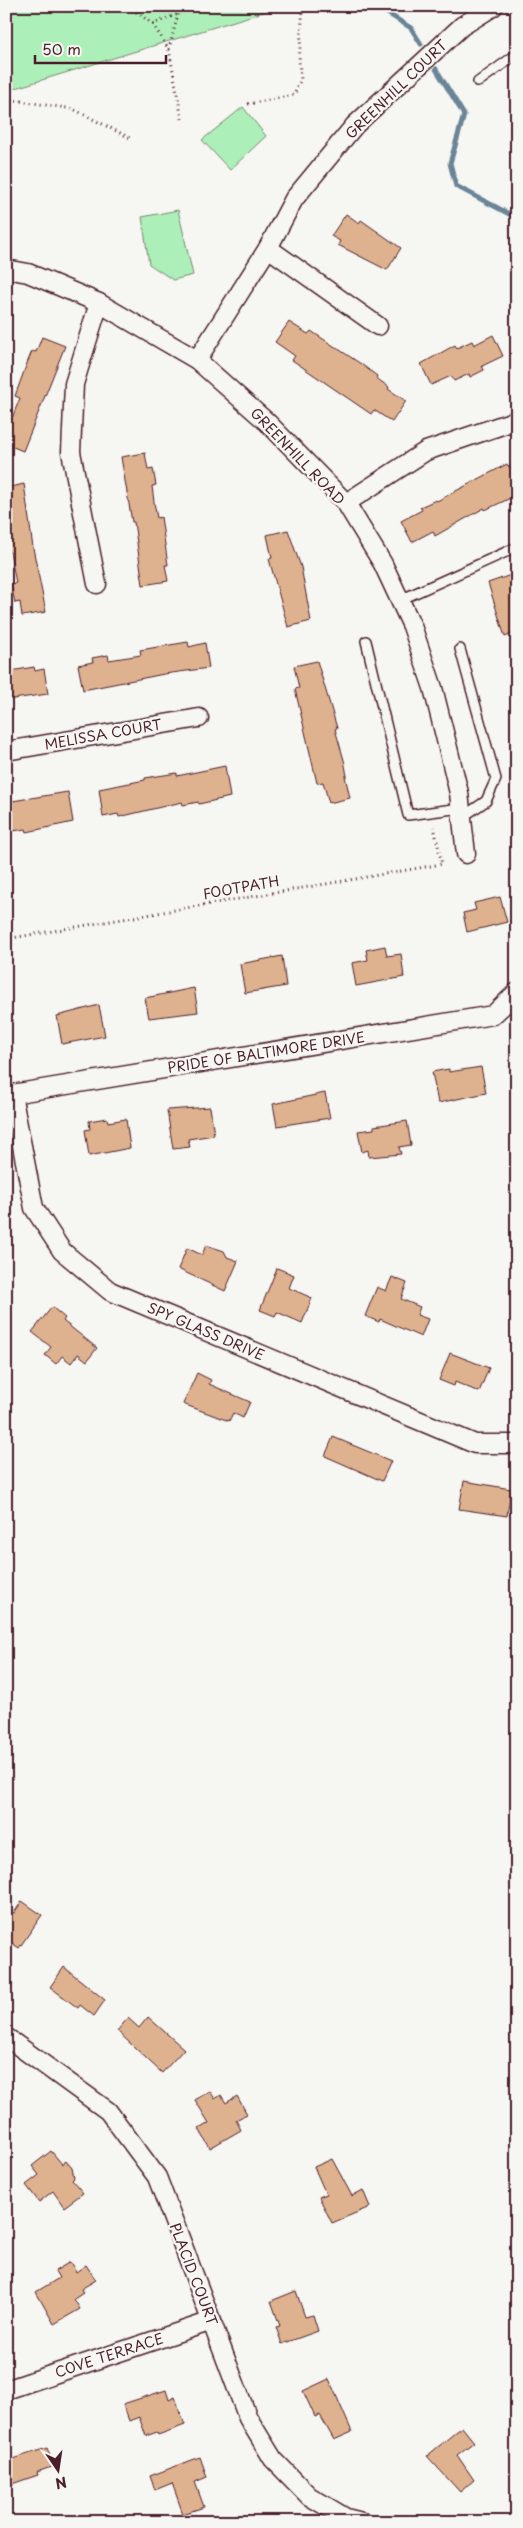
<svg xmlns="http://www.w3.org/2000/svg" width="523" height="2528" font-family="'Playpen Sans',sans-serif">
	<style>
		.green { fill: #acefb9; stroke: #7b8772 }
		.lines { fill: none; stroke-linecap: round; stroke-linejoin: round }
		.stream { stroke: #6a8498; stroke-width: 5 }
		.building { fill: #dfb28f; stroke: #4a1f2b }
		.service-casing { stroke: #4a1f2b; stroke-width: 12 }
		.minor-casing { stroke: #4a1f2b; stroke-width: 21 }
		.path { stroke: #4a1f2b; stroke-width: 3; stroke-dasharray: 1 4; stroke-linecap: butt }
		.service { stroke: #f6f6f2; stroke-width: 9 }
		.minor { stroke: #f6f6f2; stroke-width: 18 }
		.labels { text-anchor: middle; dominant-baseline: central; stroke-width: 4.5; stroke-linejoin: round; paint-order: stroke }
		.street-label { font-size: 14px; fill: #4a1f2b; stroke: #f6f6f2 }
	</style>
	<rect width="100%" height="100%" fill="#f6f6f2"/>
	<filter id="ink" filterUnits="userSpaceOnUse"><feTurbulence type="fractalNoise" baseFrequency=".02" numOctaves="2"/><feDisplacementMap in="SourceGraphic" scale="10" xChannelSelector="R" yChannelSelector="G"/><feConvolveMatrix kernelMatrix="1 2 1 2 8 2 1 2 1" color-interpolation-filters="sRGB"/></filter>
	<g filter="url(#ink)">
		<!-- green -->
		<g class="green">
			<polygon points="6,6 283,6 6,91"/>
			<polygon points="243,107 266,136 230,170 202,140"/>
			<polygon points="178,210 193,275 173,280 149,264 142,217"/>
		</g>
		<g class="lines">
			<!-- stream -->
			<g class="stream">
				<polyline points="376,6 411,28 421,44"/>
				<polyline points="436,69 464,115 450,163 456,186 517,218"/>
			</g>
		</g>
		<!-- building -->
		<g class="building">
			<polygon points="346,214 359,223 361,220 401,248 387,270 338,245 340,241 331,236"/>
			<polygon points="289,322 308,334 311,331 361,364 377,376 376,378 389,387 388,389 406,401 392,422 374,410 371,414 292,360 295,356 275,342"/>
			<polygon points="493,335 503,356 482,366 484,370 470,377 469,374 454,381 451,376 431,385 421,364 455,345 457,348 472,341 474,345"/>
			<polygon points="42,337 65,346 23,451 6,444 6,433 20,398 15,396 26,366 32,351 36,352"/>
			<polygon points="145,453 148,470 153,469 156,485 152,486 154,502 157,518 161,517 168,565 165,565 168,581 143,585 134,522 132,522 121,457"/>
			<polygon points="517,463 517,495 485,510 484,508 435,536 433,531 412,542 401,521 422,510 420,507 436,500 437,501 507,464 509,467"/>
			<polygon points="24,484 33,548 46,612 22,616 20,602 15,603 11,584 16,583 10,552 6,552 6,488"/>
			<polygon points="288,530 301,567 311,621 288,627 269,559 272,558 267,535"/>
			<polygon points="511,575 517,591 517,632 505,637 488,583"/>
			<polygon points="188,642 189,647 205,643 209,668 164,674 83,690 78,665 93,662 92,658 108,655 109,660 141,655 140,650"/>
			<polygon points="317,661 337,728 335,729 344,760 347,776 345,776 350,798 329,803 323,782 317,783 295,689 299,688 294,666"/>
			<polygon points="34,667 35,671 44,669 48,694 6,700 6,675 12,674 11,671"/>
			<polygon points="225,766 230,797 199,804 198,802 183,805 182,802 119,817 118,814 103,817 99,789 145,780 145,778 177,773 177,776"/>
			<polygon points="68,792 73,822 27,832 26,829 6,832 6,802"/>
			<polygon points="500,897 507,922 467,932 463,913 476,910 474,903"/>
			<polygon points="385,946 387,956 401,954 404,977 356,986 352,963 368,960 366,950"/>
			<polygon points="282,956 286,986 245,993 240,964"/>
			<polygon points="194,988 198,1012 149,1018 145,998"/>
			<polygon points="99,1005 105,1036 62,1044 57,1016"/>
			<polygon points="481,1067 486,1093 438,1103 432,1072 449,1069 449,1072"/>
			<polygon points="325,1093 330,1118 277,1126 273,1104"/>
			<polygon points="210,1107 214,1135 188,1139 190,1147 173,1149 167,1110"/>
			<polygon points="107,1118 108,1122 126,1119 130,1148 89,1156 85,1130 90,1129 89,1121"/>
			<polygon points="407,1121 411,1145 399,1147 401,1154 369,1157 368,1150 362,1152 358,1131 374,1129 374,1126"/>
			<polygon points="206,1245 224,1251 227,1257 238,1261 225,1291 178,1269 187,1248 202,1255"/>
			<polygon points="277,1268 294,1275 289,1288 312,1298 302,1323 277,1312 275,1316 260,1310"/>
			<polygon points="392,1277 407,1283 401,1299 420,1307 417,1315 428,1319 421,1337 380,1319 379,1322 365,1316 377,1287 386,1291"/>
			<polygon points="52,1307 65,1318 63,1321 97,1348 87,1361 78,1354 71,1363 62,1356 56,1364 45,1355 51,1347 32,1332"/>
			<polygon points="450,1353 489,1368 479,1392 455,1382 454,1386 439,1380"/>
			<polygon points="197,1373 211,1380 209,1384 250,1402 243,1418 233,1413 229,1421 183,1404"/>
			<polygon points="333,1437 391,1461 382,1481 325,1456"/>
			<polygon points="464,1481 511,1489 507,1516 459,1509"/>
			<polygon points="22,1901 42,1915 19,1948 6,1939 6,1907 14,1913"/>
			<polygon points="64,1967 105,2000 94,2016 80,2005 78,2008 50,1987"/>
			<polygon points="148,2017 184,2049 162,2073 117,2031 128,2018 139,2028"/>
			<polygon points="210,2091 215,2099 221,2095 226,2103 237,2096 247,2114 236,2120 241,2130 210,2148 199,2129 209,2123 195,2100"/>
			<polygon points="51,2151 62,2164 66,2161 72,2168 74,2178 72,2180 83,2193 64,2207 53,2191 39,2202 26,2185 39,2175 32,2166"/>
			<polygon points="332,2159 352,2196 363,2190 370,2207 332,2223 319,2197 326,2194 314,2167"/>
			<polygon points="70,2262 76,2272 86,2265 96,2280 81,2289 83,2293 74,2299 80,2309 54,2324 36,2292 59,2278 55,2271"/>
			<polygon points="296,2291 305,2317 313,2315 318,2331 282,2344 276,2327 280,2326 271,2301"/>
			<polygon points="329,2379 352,2432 334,2440 320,2415 315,2417 303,2391"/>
			<polygon points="166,2390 169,2400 175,2397 185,2425 158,2435 157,2432 146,2436 139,2417 129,2421 123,2404"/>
			<polygon points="462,2427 474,2442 457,2455 474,2480 460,2492 427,2456"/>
			<polygon points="47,2448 54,2466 37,2472 38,2475 6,2486 6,2461"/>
			<polygon points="200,2457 207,2477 195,2482 204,2507 183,2514 172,2483 155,2490 150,2476"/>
		</g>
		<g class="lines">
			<defs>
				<g id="service">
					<polyline points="478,82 517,54"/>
					<polyline points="400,600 517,547"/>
					<polyline points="366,641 408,815 461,808"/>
					<polyline points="460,649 496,779 486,801 461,818"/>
				</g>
				<g id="minor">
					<polyline points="268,248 378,326"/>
					<polyline points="6,269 28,273 99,303 197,360 268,423 346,503 383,564 412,626 433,688 448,748 459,793 466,854"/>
					<polyline points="197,360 268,248 294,199 355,125 462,26 494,6"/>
					<polyline points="346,503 426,451 517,420"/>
					<polyline points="97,584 71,452 74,384 99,303"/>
					<polyline points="6,751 199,718"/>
					<polyline points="12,1094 34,1208 62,1251 110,1291 475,1444 517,1444"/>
					<polyline points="6,1095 493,1015 517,992"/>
					<polyline points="6,2037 108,2111 157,2177 248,2418 273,2459 309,2496 346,2518 362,2522"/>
					<polyline points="6,2390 212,2321"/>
				</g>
			</defs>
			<!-- service casing -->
			<use href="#service" class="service-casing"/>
			<!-- minor casing -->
			<use href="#minor" class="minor-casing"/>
			<!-- path -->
			<g class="path">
				<polyline points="128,6 153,24 178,14 182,6"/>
				<polyline points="153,24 169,50 182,119"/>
				<polyline points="169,49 178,14"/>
				<polyline points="6,99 73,109 132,139"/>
				<polyline points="248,104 294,95 301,79 299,62 303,6"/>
				<polyline points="6,939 442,864 434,827"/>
			</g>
			<!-- service -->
			<use href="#service" class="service"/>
			<!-- minor -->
			<use href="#minor" class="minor"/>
		</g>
	</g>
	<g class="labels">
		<!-- street labels -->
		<g class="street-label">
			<text transform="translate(396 89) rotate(-44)">GREENHILL COURT</text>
			<text transform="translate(298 456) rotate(46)">GREENHILL ROAD</text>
			<text transform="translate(103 734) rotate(-10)">MELISSA COURT</text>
			<text transform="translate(241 887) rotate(-10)">FOOTPATH</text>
			<text transform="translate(266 1052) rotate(-9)">PRIDE OF BALTIMORE DRIVE</text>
			<text transform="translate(206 1331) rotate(23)">SPY GLASS DRIVE</text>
			<text transform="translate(194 2274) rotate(69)">PLACID COURT</text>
			<text transform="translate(109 2355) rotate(-18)">COVE TERRACE</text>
		</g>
	</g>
	<!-- margin -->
	<rect width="523" height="2528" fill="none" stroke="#f6f6f2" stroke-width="25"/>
	<rect x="12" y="12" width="498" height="2503" fill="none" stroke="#4a1f2b" stroke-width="2" filter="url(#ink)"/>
	<!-- north arrow -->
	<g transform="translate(58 2470) rotate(167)" stroke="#f6f6f2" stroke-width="4" paint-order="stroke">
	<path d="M0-4L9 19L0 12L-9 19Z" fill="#4a1f2b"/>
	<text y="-8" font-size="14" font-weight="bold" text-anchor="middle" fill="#4a1f2b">N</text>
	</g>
	<!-- scale -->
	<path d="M35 55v8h131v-8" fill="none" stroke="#4a1f2b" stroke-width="2.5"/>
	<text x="42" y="55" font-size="15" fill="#4a1f2b" stroke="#f6f6f2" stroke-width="4" paint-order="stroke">50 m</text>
</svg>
